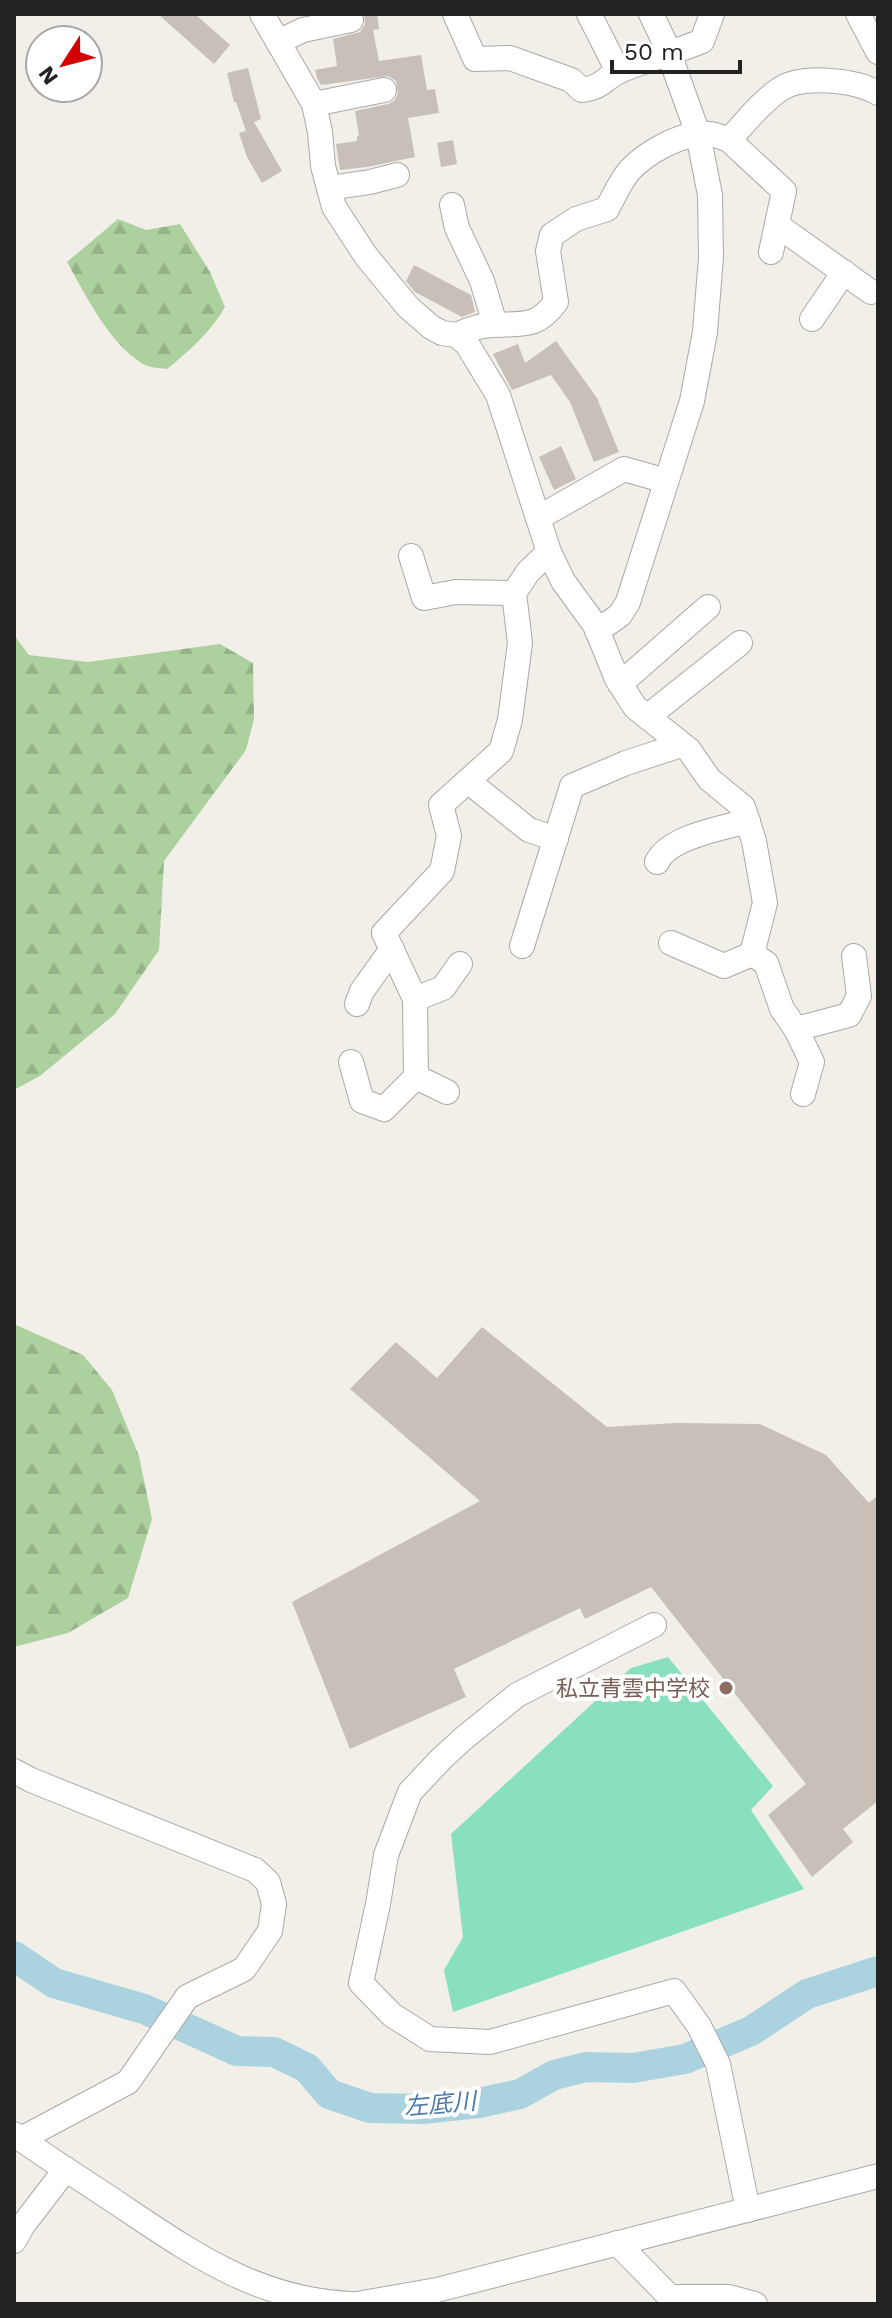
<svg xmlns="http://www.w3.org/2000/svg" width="892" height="2318" font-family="'Work Sans','Noto Sans JP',sans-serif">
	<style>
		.forest { fill: url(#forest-firs) }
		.pitch { fill: #88e0be }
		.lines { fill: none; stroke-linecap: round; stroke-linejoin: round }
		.stream { stroke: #aad3df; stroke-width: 5 }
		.river { stroke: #aad3df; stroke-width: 30 }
		.building { fill: #c7bfb8 }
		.minor-casing { stroke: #a9a9a9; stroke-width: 26 }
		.minor { stroke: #fff; stroke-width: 24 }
		.education-dot { fill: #8d6e63; stroke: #fff; stroke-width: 3 }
		.labels { text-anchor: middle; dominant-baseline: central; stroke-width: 8; stroke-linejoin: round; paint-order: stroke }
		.education-label { font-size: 22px; fill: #785e54; stroke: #fff; text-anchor: end }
		.water-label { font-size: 24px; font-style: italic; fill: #4a7aab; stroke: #fff }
	</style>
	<defs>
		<pattern id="forest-firs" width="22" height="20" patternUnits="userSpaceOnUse" patternTransform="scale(2)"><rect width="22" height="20" fill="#add19e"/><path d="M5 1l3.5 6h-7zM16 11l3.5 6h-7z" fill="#95b388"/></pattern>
	</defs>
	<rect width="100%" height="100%" fill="#f2efe9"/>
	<!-- forest -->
	<g class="forest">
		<path d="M118 219 146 230 180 224 210 272 225 307C211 332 190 350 167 369 160 368 150 368 143 364 109 343 86 296 67 262Z"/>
		<polygon points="14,635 29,655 88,662 220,644 253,663 254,719 246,750 164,861 159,950 115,1014 40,1076 14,1090"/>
		<polygon points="14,1324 83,1355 112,1390 139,1456 152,1519 128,1598 68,1633 14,1647"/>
	</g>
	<!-- pitch -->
	<polygon class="pitch" points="668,1657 773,1786 751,1810 804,1889 453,2012 444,1970 463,1937 451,1834 631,1668"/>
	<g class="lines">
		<!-- stream -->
		<polyline class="stream" points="871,1973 878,1983"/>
		<!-- river -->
		<polyline class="river" points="14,1956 54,1983 144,2009 237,2051 274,2052 307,2068 329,2094 370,2108 423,2109 479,2103 520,2094 554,2075 586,2067 633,2068 685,2059 751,2031 807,1994 878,1971"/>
	</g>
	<!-- building -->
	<g class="building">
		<polygon points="158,14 195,14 230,45 214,64"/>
		<polygon points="364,14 377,14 379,29 373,30 379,61 421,55 427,90 435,89 439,113 408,118 415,157 367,167 340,170 336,144 357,141 357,136 359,136 355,111 388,104 394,101 398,94 396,81 388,76 321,85 317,78 315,70 337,66 333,39 360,32 365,24"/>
		<polygon points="248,68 261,119 254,122 282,171 262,183 247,157 239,133 246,131 236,102 234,102 227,73"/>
		<polygon points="453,140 457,164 441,167 437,143"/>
		<polygon points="414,265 471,295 475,312 462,317 415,292 406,281"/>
		<polygon points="556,341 597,398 619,452 594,462 570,402 551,375 512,390 493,354 518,344 525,363"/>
		<polygon points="561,446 576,479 554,490 539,457"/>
		<polygon points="482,1327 607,1427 676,1423 760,1424 826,1455 869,1503 878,1495 878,1801 843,1829 853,1842 812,1877 768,1815 806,1784 651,1587 585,1619 580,1608 454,1669 466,1697 350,1749 292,1602 480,1501 350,1389 396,1342 437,1378"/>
	</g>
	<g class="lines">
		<defs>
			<g id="minor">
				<polyline points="262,14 314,104 320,132 323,166 334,207 366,256 408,307 431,327 442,333 456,335 467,344 498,395 549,552 563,581 595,625 617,679 635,707 689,750 709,779 743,807 754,841 765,903 752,954 766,963 782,1009 796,1029 812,1062 803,1094"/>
				<path d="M455 14 475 59 510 58 571 80 582 90C605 87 604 77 622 70 648 59 676 52 702 41L712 14"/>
				<polyline points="589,14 618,71"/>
				<polyline points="858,14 878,52"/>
				<polyline points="278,42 303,30 351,20"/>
				<polyline points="314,104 384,90"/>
				<polyline points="729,140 784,191 771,252"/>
				<polyline points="329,188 370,182 397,175"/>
				<polyline points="452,205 457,228 482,281 495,324"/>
				<polyline points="777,225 871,292"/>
				<polyline points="812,319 844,272"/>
				<path d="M456 335C468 330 480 325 493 325 522 323 536 329 556 302L548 251 552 235 576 219 607 209C614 196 621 180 630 170 646 153 675 137 698 134 709 132 719 136 729 140 745 123 760 103 779 90 801 74 855 80 878 93"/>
				<polyline points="538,518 624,469 666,481"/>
				<polyline points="411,556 424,598 456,592 514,593"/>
				<polyline points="597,631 620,615 628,602 692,401 705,332 711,257 710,195 698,134 666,45 651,14"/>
				<polyline points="620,684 708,607"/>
				<polyline points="647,717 740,643"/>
				<polyline points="469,782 529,830 556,839"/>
				<path d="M657 862C669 837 722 828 748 821"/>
				<polyline points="671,943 724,966 752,954"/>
				<polyline points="522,946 572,786 626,763 681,745"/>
				<polyline points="415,999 443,988 460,964"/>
				<polyline points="357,1004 362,991 392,949"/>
				<polyline points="796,1029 849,1015 859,996 854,956"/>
				<polyline points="351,1062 362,1101 384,1109 416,1077 415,999 384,933 442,871 449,836 441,805 501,751 510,720 520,643 514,593 528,572 549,552"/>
				<polyline points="416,1077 447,1092"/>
				<polyline points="654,1625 517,1695 464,1738 441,1759 410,1792 386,1855 378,1904 361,1983 392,2015 430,2039 490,2042 674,1991 699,2026 718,2064 748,2210"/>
				<polyline points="14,1771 31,1780 255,1870 268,1882 274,1904 270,1931 244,1969 187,1997 128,2082 21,2139"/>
				<path d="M14 2134C47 2158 83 2180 117 2203 192 2253 257 2300 351 2304"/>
				<polyline points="14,2241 23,2225 66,2169"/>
				<polyline points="617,2243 670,2297 729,2297 755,2304"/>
				<polyline points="357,2304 437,2290 878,2176"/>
			</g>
		</defs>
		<!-- minor casing -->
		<use href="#minor" class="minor-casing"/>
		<!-- minor -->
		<use href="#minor" class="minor"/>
	</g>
	<!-- markers -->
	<circle class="education-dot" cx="726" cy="1688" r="8"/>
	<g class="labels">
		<!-- education labels -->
		<g class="education-label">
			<text x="710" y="1688">私立青雲中学校</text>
		</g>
		<!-- water labels -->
		<g class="water-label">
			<text transform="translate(440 2104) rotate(-5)">左底川</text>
		</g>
	</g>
	<!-- border -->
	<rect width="892" height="2318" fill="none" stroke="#222222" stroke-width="32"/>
	<!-- north arrow -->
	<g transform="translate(64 64) rotate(234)"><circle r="38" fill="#ffffff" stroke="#a7a7a7" stroke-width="2"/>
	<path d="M0-6L14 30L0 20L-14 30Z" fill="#d40000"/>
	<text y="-12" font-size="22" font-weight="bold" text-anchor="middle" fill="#222222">N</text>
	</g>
	<!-- scale -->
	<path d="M612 60v12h128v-12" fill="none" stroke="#222222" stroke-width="4"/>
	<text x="624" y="60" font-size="24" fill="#222222" stroke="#ffffff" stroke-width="6" paint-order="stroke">50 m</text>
</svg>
